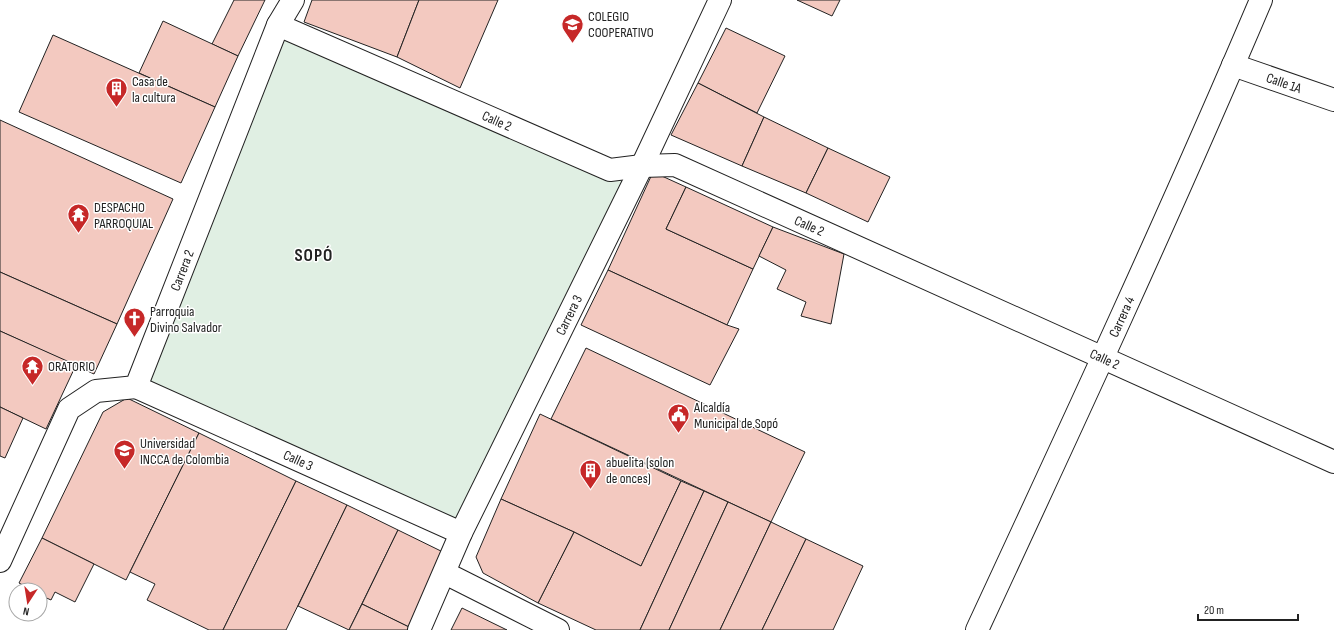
<svg xmlns="http://www.w3.org/2000/svg" width="1334" height="630" font-family="'Sofia Sans Condensed',sans-serif">
	<style>
		.green { fill: #e0efe3; stroke: #6f6f6f }
		.building { fill: #f3c9c0; stroke: #222 }
		.lines { fill: none; stroke-linecap: round; stroke-linejoin: round }
		.minor-casing { stroke: #222; stroke-width: 24 }
		.major-casing { stroke: #222; stroke-width: 24 }
		.minor { stroke: #fff; stroke-width: 22 }
		.major { stroke: #fff; stroke-width: 22 }
		.labels { text-anchor: middle; dominant-baseline: central; stroke-width: 3; stroke-linejoin: round; paint-order: stroke }
		.poi-label { font-size: 14px; fill: #222; stroke: #fff; text-anchor: start }
		.street-label { font-size: 14px; fill: #222; stroke: #fff }
		.district-label { font-size: 18px; font-weight: bold; letter-spacing: 1px; fill: #222; stroke: #fff }
	</style>
	<rect width="100%" height="100%" fill="#fff"/>
	<!-- green -->
	<polygon class="green" points="278,25 610,170 642,166 461,533 136,387"/>
	<!-- building -->
	<g class="building">
		<polygon points="234,0 265,0 238,56 212,44"/>
		<polygon points="312,0 419,0 397,57 304,22"/>
		<polygon points="419,0 498,0 460,88 397,57"/>
		<polygon points="797,0 840,0 832,16"/>
		<polygon points="163,21 238,56 215,107 139,73"/>
		<polygon points="726,28 785,56 757,113 698,83"/>
		<polygon points="53,35 215,107 181,183 19,112"/>
		<polygon points="698,83 764,117 742,166 671,135"/>
		<polygon points="764,117 828,148 806,193 742,166"/>
		<polygon points="0,120 173,199 117,324 0,272"/>
		<polygon points="828,148 890,177 868,222 806,193"/>
		<polygon points="653,172 686,187 666,229 753,269 727,325 608,270"/>
		<polygon points="686,187 773,227 753,269 666,229"/>
		<polygon points="773,227 844,254 831,324 801,316 806,302 777,289 786,270 759,256"/>
		<polygon points="608,270 727,325 739,329 710,385 581,325"/>
		<polygon points="0,272 117,324 94,374 0,331"/>
		<polygon points="0,331 76,365 46,429 0,407"/>
		<polygon points="586,348 805,452 771,522 551,419"/>
		<polygon points="127,398 199,433 126,580 42,538 103,412"/>
		<polygon points="0,407 23,418 5,458 0,456"/>
		<polygon points="540,414 681,481 641,566 574,532 501,499"/>
		<polygon points="199,433 296,481 223,630 209,630 147,600 155,584 130,572"/>
		<polygon points="296,481 347,505 286,630 223,630"/>
		<polygon points="681,481 704,491 640,630 596,630 538,603 574,532 641,566"/>
		<polygon points="704,491 728,502 669,630 640,630"/>
		<polygon points="501,499 574,532 538,603 483,573 476,557"/>
		<polygon points="728,502 771,522 720,630 669,630"/>
		<polygon points="347,505 398,530 349,630 298,606"/>
		<polygon points="771,522 806,539 762,630 720,630"/>
		<polygon points="398,530 447,554 411,628 362,604"/>
		<polygon points="42,538 94,564 75,602 55,592 51,600 40,595 40,590 32,590 19,583"/>
		<polygon points="806,539 863,566 833,630 762,630"/>
		<polygon points="362,604 411,628 410,630 349,630"/>
		<polygon points="462,608 507,630 451,630"/>
	</g>
	<g class="lines">
		<defs>
			<g id="minor">
				<path id="s1" d="M278 25 610 170 642 166 675 165 1334 462"/>
				<path id="s2" d="M1233 65 1334 100"/>
				<path id="s3" d="M136 387 461 533"/>
				<path id="s4" d="M0 561 69 409 96 391 136 387 278 25 293 0"/>
				<polyline points="445,573 558,630"/>
				<path id="s5" d="M419 630 461 533 642 166 720 0"/>
			</g>
			<g id="major">
				<path id="s6" d="M977 630C1074 421 1171 212 1261 0"/>
			</g>
		</defs>
		<!-- minor casing -->
		<use href="#minor" class="minor-casing"/>
		<!-- major casing -->
		<use href="#major" class="major-casing"/>
		<!-- minor -->
		<use href="#minor" class="minor"/>
		<!-- major -->
		<use href="#major" class="major"/>
	</g>
	<!-- icons -->
	<defs>
		<symbol id="school-pin" viewBox="-11 -11 22 30"><path d="M0 17L-7.5 6A9.5 9.5 0 1 1 7.5 6Z" fill="#c62828" stroke="#fff"/><path d="M0-5L7-2L0 1L-7-2ZM-4 1L0 2.5L4 1V4Q0 6-4 4Z" fill="#fff"/></symbol>
		<symbol id="building-pin" viewBox="-11 -11 22 30"><path d="M0 17L-7.5 6A9.5 9.5 0 1 1 7.5 6Z" fill="#c62828" stroke="#fff"/><path d="M-4-6H4V6H1V3H-1V6H-4ZM-2.5-4.3h1.7v1.8h-1.7ZM.8-4.3h1.7v1.8H.8ZM-2.5-1h1.7V.8h-1.7ZM.8-1h1.7V.8H.8Z" fill="#fff"/></symbol>
		<symbol id="temple-pin" viewBox="-11 -11 22 30"><path d="M0 17L-7.5 6A9.5 9.5 0 1 1 7.5 6Z" fill="#c62828" stroke="#fff"/><path d="M0-6L5-2H3V0L6.5 2.5H4V6H1.5V3h-3V6H-4V2.5H-6.5L-3 0V-2H-5Z" fill="#fff"/></symbol>
		<symbol id="church-pin" viewBox="-11 -11 22 30"><path d="M0 17L-7.5 6A9.5 9.5 0 1 1 7.5 6Z" fill="#c62828" stroke="#fff"/><path d="M-1.2-6h2.4v3.5h3.3v2.4h-3.3V6h-2.4V-.1h-3.3v-2.4h3.3Z" fill="#fff"/></symbol>
		<symbol id="civic-pin" viewBox="-11 -11 22 30"><path d="M0 17L-7.5 6A9.5 9.5 0 1 1 7.5 6Z" fill="#c62828" stroke="#fff"/><path d="M-.6-6.5H3V-4.5H.6V-3L4-1V1h2V6H-6V1h2V-1L-.6-3ZM-1.2 2.5V6h2.4V2.5Z" fill="#fff"/></symbol>
		<symbol id="university-pin" viewBox="-11 -11 22 30"><path d="M0 17L-7.5 6A9.5 9.5 0 1 1 7.5 6Z" fill="#c62828" stroke="#fff"/><path d="M0-5L7-2L0 1L-7-2ZM-4 1L0 2.5L4 1V4Q0 6-4 4Z" fill="#fff"/></symbol>
	</defs>
	<g fill-rule="evenodd">
		<use href="#school-pin" x="560" y="12" width="25" height="34"/>
		<use href="#building-pin" x="104" y="76" width="25" height="34"/>
		<use href="#temple-pin" x="66" y="202" width="25" height="34"/>
		<use href="#church-pin" x="122" y="306" width="25" height="34"/>
		<use href="#temple-pin" x="20" y="354" width="25" height="34"/>
		<use href="#civic-pin" x="666" y="402" width="25" height="34"/>
		<use href="#university-pin" x="112" y="438" width="25" height="34"/>
		<use href="#building-pin" x="578" y="458" width="25" height="34"/>
	</g>
	<g class="labels">
		<!-- poi labels -->
		<g class="poi-label">
			<text x="588" y="16">COLEGIO<tspan x="588" dy="16">COOPERATIVO</tspan></text>
			<text x="132" y="81">Casa de<tspan x="132" dy="16">la cultura</tspan></text>
			<text x="94" y="207">DESPACHO<tspan x="94" dy="16">PARROQUIAL</tspan></text>
			<text x="150" y="311">Parroquia<tspan x="150" dy="16">Divino Salvador</tspan></text>
			<text x="48" y="366">ORATORIO</text>
			<text x="694" y="407">Alcaldía<tspan x="694" dy="16">Municipal de Sopó</tspan></text>
			<text x="140" y="443">Universidad<tspan x="140" dy="16">INCCA de Colombia</tspan></text>
			<text x="606" y="462">abuelita (solon<tspan x="606" dy="16">de onces)</tspan></text>
		</g>
		<!-- street labels -->
		<g class="street-label">
			<text stroke="none"><textPath href="#s2" startOffset="54">Calle 1A</textPath></text>
			<text stroke="none"><textPath href="#s1" startOffset="239">Calle 2</textPath></text>
			<text stroke="none"><textPath href="#s1" startOffset="575">Calle 2</textPath></text>
			<text stroke="none"><textPath href="#s4" startOffset="365">Carrera 2</textPath></text>
			<text stroke="none"><textPath href="#s5" startOffset="349">Carrera 3</textPath></text>
			<text stroke="none"><textPath href="#s6" startOffset="345">Carrera 4</textPath></text>
			<text stroke="none"><textPath href="#s1" startOffset="899">Calle 2</textPath></text>
			<text stroke="none"><textPath href="#s3" startOffset="178">Calle 3</textPath></text>
		</g>
		<!-- district labels -->
		<g class="district-label">
			<text x="314" y="255">SOPÓ</text>
		</g>
	</g>
	<!-- north arrow -->
	<g transform="translate(28 602) rotate(192)"><circle r="19" fill="#ffffff" stroke="#a7a7a7"/>
	<path d="M0-3L7 15L0 10L-7 15Z" fill="#c62828"/>
	<text y="-6" font-size="11" font-weight="bold" text-anchor="middle" fill="#222222">N</text>
	</g>
	<!-- scale -->
	<path d="M1198 614v6h100v-6" fill="none" stroke="#222222" stroke-width="2"/>
	<text x="1204" y="614" font-size="12" fill="#222222" stroke="#ffffff" stroke-width="3" paint-order="stroke">20 m</text>
</svg>
